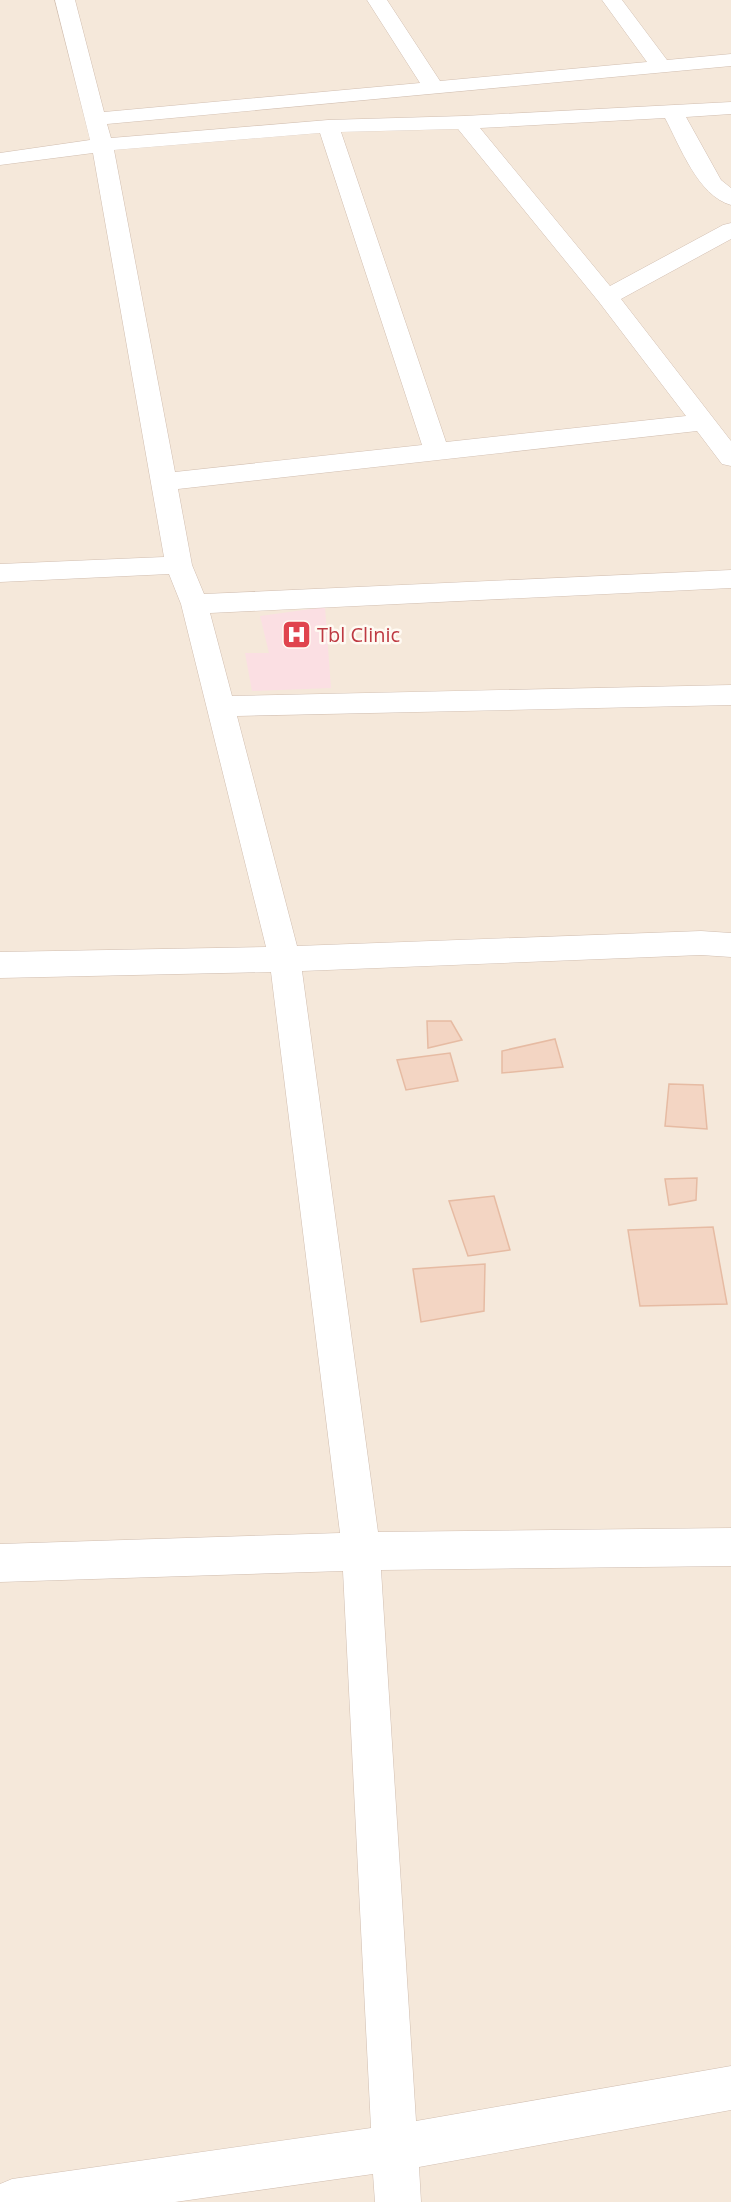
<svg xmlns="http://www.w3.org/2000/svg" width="731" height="2202" font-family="'Open Sans',sans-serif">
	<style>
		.residential { fill: #f5e8da }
		.medical { fill: #fbdfe3 }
		.building { fill: #f3d5c3; stroke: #e6bba3; stroke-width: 1.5 }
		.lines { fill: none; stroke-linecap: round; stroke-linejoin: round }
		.street-casing { stroke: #d1beb0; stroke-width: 1 }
		.street { fill: #fff; fill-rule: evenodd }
		.labels { text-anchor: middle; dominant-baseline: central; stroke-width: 5; stroke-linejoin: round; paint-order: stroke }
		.health-label { font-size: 20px; fill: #be3a42; stroke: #fffaf3; text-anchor: start }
	</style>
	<rect width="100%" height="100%" fill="#fdf6ec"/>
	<!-- residential -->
	<rect class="residential" x="0" y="0" width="731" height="2202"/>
	<!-- medical -->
	<polygon class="medical" points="325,607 331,688 252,691 245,653 269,653 260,616"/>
	<!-- building -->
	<g class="building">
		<polygon points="427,1021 451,1021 462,1040 428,1048"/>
		<polygon points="555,1039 563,1067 502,1073 502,1051"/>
		<polygon points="450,1053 458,1081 406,1090 397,1060"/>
		<polygon points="669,1084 703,1085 707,1129 665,1126"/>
		<polygon points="697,1178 696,1200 669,1205 665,1179"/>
		<polygon points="494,1196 510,1250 468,1256 449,1201"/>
		<polygon points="713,1227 727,1304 640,1306 628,1230"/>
		<polygon points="485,1264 484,1311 421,1322 413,1269"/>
	</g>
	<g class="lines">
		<defs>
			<path id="street" d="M55 0H75L104 112 420 83 367 0H387L440 81 647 62 602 0H622L667 60 731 54V66L107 124 111 138 328 120 464 116 731 102V114L686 117 721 180 731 188V205C698 196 680 146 665 118L480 128 610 286 723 225 731 223V239L621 299 731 441V466L722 464 697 431 178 489 192 565 204 594 731 570V588L210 613 232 696 731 685V705L237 716 297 946 701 931 731 933V957L701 955 302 971 378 1532 731 1528V1566L381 1570 416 2121 731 2066V2110L419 2167 421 2202H375L373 2174 175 2202H0V2184L12 2179 371 2128 343 1571 0 1582V1544L340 1533 271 972 0 978V952L266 947 181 604 169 574 0 582V564L164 557 93 153 0 165V153L90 140ZM458 129 599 302 686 416 446 442 341 132ZM320 133 422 445 175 472 114 150Z"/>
		</defs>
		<!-- street casing -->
		<use href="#street" class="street-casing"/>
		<!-- street -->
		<use href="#street" class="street"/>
	</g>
	<!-- icons -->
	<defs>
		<symbol id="hospital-square" viewBox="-11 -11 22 22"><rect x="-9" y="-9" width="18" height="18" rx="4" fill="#e0444e" stroke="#fffaf3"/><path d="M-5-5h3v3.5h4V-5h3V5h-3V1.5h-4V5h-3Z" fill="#fff"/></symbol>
	</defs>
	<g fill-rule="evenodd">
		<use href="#hospital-square" x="280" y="618" width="33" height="33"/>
	</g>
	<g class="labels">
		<!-- health labels -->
		<g class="health-label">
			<text x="317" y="634">Tbl Clinic</text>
		</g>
	</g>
</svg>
